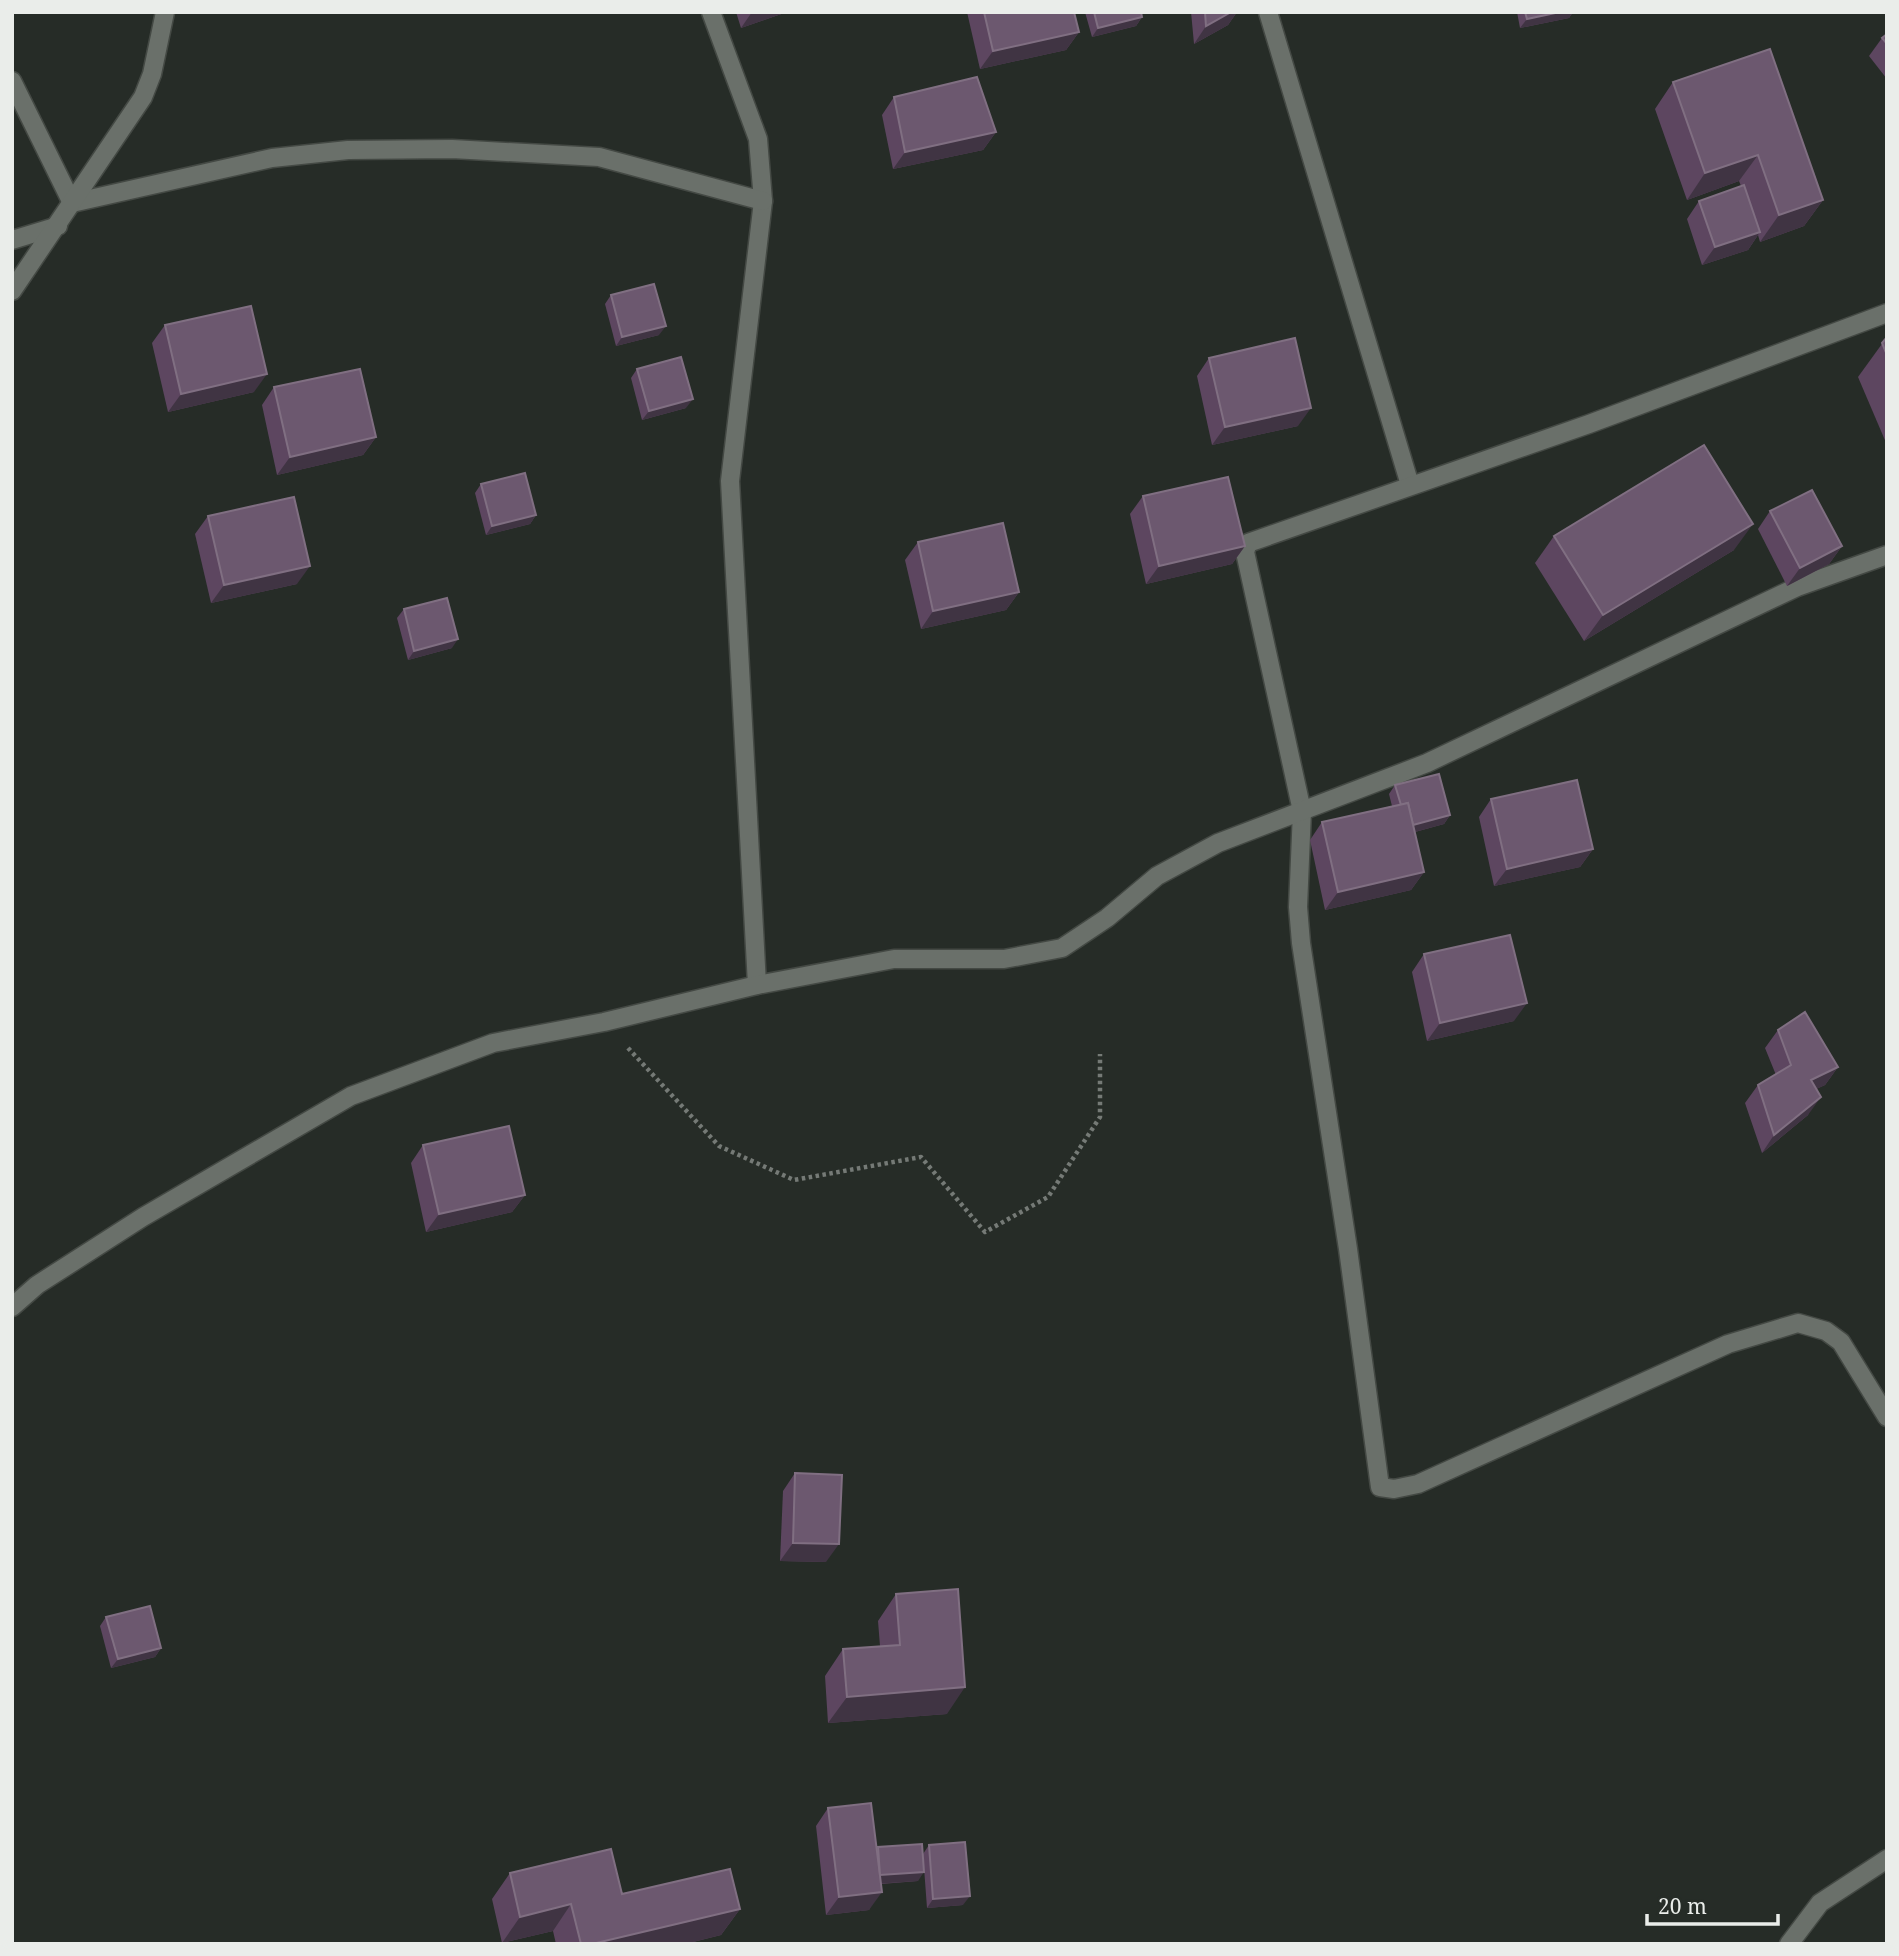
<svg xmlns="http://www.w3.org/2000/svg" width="1899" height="1956" font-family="'Noto Serif',serif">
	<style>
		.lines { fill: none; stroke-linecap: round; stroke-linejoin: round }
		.minor-casing { stroke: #444944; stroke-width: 21 }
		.path { stroke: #757a76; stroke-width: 4.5; stroke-dasharray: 3.5 3.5; stroke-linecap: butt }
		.minor { stroke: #6a706a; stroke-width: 18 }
		.wall { fill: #5d4660 }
		.shaded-wall { fill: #403443 }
		.building { fill: #6c586f; stroke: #806f82; stroke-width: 2 }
	</style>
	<rect width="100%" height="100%" fill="#262c27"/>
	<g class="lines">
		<defs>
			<g id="minor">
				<polyline points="711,12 758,139 763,201 730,481 757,985"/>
				<polyline points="1268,12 1410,485"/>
				<polyline points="12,81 72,203 272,158 348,150 452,149 599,157 763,201"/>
				<polyline points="12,240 58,226"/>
				<polyline points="12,291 143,97 152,74 165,12"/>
				<polyline points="1887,313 1589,424 1248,543 1245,552 1302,811 1298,907 1301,943 1348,1249 1380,1487 1394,1489 1418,1484 1728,1344 1798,1323 1826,1331 1841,1342 1887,1417"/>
				<polyline points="12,1307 37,1285 143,1217 351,1096 493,1043 604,1022 757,985 894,959 1004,959 1062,948 1107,918 1157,876 1218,843 1427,763 1797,587 1887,555"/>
				<polyline points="1789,1944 1820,1903 1887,1859"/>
			</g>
		</defs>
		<!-- minor casing -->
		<use href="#minor" class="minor-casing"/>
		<!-- path -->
		<polyline class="path" points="628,1048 719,1146 794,1180 921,1157 985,1232 1048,1197 1100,1117 1100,1054"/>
		<!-- minor -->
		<use href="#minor" class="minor"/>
	</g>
	<!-- wall -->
	<g class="wall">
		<polygon points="736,12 787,12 741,28"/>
		<polygon points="967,12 1074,12 1079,32 1066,50 980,69"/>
		<polygon points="1085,12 1141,12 1142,17 1136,26 1092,37"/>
		<polygon points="1191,12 1237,12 1228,25 1194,44"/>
		<polygon points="1517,12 1573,12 1569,18 1520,28"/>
		<polygon points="1887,34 1887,79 1869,56 1882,38"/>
		<polygon points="1673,82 1823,200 1804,226 1760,242 1758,235 1748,250 1702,265 1687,219 1699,201 1741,186 1739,181 1687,200 1655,109"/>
		<polygon points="894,97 996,132 983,150 893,169 882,115"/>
		<polygon points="611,295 659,335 616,346 605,304"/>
		<polygon points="165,325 254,392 168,412 152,343"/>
		<polygon points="1887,337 1887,445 1858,377"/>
		<polygon points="1209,358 1298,426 1212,445 1197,376"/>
		<polygon points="637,369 686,408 642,420 631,378"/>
		<polygon points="274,387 376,437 363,455 277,475 262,405"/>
		<polygon points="481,484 536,515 530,524 486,535 475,493"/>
		<polygon points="1143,496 1245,546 1232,564 1146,584 1130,514"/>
		<polygon points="1770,511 1842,546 1829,564 1787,586 1758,529"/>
		<polygon points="208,516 297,584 211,603 195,534"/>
		<polygon points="1554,536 1734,550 1584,641 1535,563"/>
		<polygon points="918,542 1019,592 1006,610 921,629 905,560"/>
		<polygon points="404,609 452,648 408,660 397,618"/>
		<polygon points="1395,785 1450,815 1444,824 1415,832 1424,872 1411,890 1325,910 1310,840 1322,822 1392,806 1389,794"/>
		<polygon points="1491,799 1593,849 1580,867 1494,886 1479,817"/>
		<polygon points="1424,954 1514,1021 1427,1041 1412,972"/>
		<polygon points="1778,1030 1838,1067 1825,1085 1816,1089 1808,1115 1762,1153 1745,1103 1758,1085 1776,1075 1765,1048"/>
		<polygon points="423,1145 525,1195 512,1212 426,1232 411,1163"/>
		<polygon points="795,1473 826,1562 780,1561 783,1491"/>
		<polygon points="896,1594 947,1714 828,1723 825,1676 843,1649 880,1646 878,1621"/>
		<polygon points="106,1617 161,1648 155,1657 111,1668 100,1626"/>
		<polygon points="828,1808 877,1849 878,1847 923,1854 929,1845 963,1905 927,1908 923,1854 918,1881 881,1884 869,1910 826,1915 816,1826"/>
		<polygon points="510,1873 622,1894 740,1909 721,1935 685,1944 556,1944 553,1931 502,1943 492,1899"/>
	</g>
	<!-- shaded-wall -->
	<g class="shaded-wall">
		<polygon points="752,12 787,12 741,28"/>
		<polygon points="1231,12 1237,12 1228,25 1194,44 1206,26"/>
		<polygon points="1560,12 1573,12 1569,18 1520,28 1527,19"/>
		<polygon points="1142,17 1136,26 1092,37 1098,28"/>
		<polygon points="1079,32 1066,50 980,69 993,51"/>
		<polygon points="996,132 983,150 893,169 905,152"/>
		<polygon points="1758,155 1739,181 1687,200 1705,173"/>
		<polygon points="1823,200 1804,226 1760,242 1779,215"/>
		<polygon points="1760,232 1748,250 1702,265 1715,247"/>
		<polygon points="666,326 659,335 616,346 622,337"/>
		<polygon points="267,374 254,392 168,412 181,394"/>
		<polygon points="693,399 686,408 642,420 649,411"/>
		<polygon points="1311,408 1298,426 1212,445 1225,427"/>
		<polygon points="376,437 363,455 277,475 290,457"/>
		<polygon points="536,515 530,524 486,535 492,526"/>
		<polygon points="1753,524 1734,550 1584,641 1603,615"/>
		<polygon points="1245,546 1232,564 1146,584 1159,566"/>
		<polygon points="1842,546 1829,564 1787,586 1800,568"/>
		<polygon points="310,566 297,584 211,603 224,585"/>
		<polygon points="1019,592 1006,610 921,629 933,611"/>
		<polygon points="458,639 452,648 408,660 414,651"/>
		<polygon points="1450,815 1444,824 1400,836 1407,827"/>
		<polygon points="1593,849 1580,867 1494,886 1507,869"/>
		<polygon points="1424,872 1411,890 1325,910 1338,892"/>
		<polygon points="1527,1003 1514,1021 1427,1041 1440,1023"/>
		<polygon points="1838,1067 1825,1085 1798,1098 1811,1080"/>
		<polygon points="1821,1097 1808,1115 1762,1153 1774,1135"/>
		<polygon points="525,1195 512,1212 426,1232 439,1214"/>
		<polygon points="793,1543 839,1544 826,1562 780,1561"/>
		<polygon points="161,1648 155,1657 111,1668 118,1659"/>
		<polygon points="965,1687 947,1714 828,1723 847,1697"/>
		<polygon points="924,1872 918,1881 874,1884 880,1875"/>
		<polygon points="882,1892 869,1910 826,1915 839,1897"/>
		<polygon points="970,1896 963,1905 927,1908 933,1899"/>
		<polygon points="571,1904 553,1931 502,1943 520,1917"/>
		<polygon points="740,1909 721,1935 685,1944 592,1944"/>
	</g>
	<!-- building -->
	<g class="building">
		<polygon points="984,12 1074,12 1079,32 993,51"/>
		<polygon points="1094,12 1141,12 1142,17 1098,28"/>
		<polygon points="1205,12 1231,12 1206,26"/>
		<polygon points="1525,12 1560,12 1527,19"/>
		<polygon points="1887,34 1887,44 1882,38"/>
		<polygon points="1770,49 1823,200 1779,215 1758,155 1705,173 1673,82"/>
		<polygon points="977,77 996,132 905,152 894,97"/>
		<polygon points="1744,185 1760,232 1715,247 1699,201"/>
		<polygon points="654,284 666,326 622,337 611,295"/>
		<polygon points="251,306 267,374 181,394 165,325"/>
		<polygon points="1887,337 1887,355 1882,343"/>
		<polygon points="1295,338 1311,408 1225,427 1209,358"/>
		<polygon points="681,357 693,399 649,411 637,369"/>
		<polygon points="360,369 376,437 290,457 274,387"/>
		<polygon points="1704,445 1753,524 1603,615 1554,536"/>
		<polygon points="525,473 536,515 492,526 481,484"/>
		<polygon points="1228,477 1245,546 1159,566 1143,496"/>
		<polygon points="1812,490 1842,546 1800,568 1770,511"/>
		<polygon points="294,497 310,566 224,585 208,516"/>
		<polygon points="1003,523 1019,592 933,611 918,542"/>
		<polygon points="447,598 458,639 414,651 404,609"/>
		<polygon points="1439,774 1450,815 1413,825 1408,803 1401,805 1395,785"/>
		<polygon points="1577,780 1593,849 1507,869 1491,799"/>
		<polygon points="1408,803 1424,872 1338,892 1322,822"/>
		<polygon points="1510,935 1527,1003 1440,1023 1424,954"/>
		<polygon points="1805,1012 1838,1067 1811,1080 1821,1097 1774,1135 1758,1085 1791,1065 1778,1030"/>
		<polygon points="509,1126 525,1195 439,1214 423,1145"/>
		<polygon points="795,1473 842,1475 839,1544 793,1543"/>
		<polygon points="958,1589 965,1687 847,1697 843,1649 900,1645 896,1594"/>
		<polygon points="150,1606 161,1648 118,1659 106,1617"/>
		<polygon points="871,1803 882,1892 839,1897 828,1808"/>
		<polygon points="965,1842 970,1896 933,1899 929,1845"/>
		<polygon points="922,1844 924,1872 880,1875 878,1847"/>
		<polygon points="611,1849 622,1894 730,1869 740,1909 592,1944 581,1944 571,1904 520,1917 510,1873"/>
	</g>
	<!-- border -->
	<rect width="1899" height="1956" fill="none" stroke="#eaedea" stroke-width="28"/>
	<!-- scale -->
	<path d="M1647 1914v10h131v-10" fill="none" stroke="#eaedea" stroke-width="3.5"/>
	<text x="1658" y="1914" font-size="21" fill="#eaedea" stroke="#262c27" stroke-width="5" paint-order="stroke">20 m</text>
</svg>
